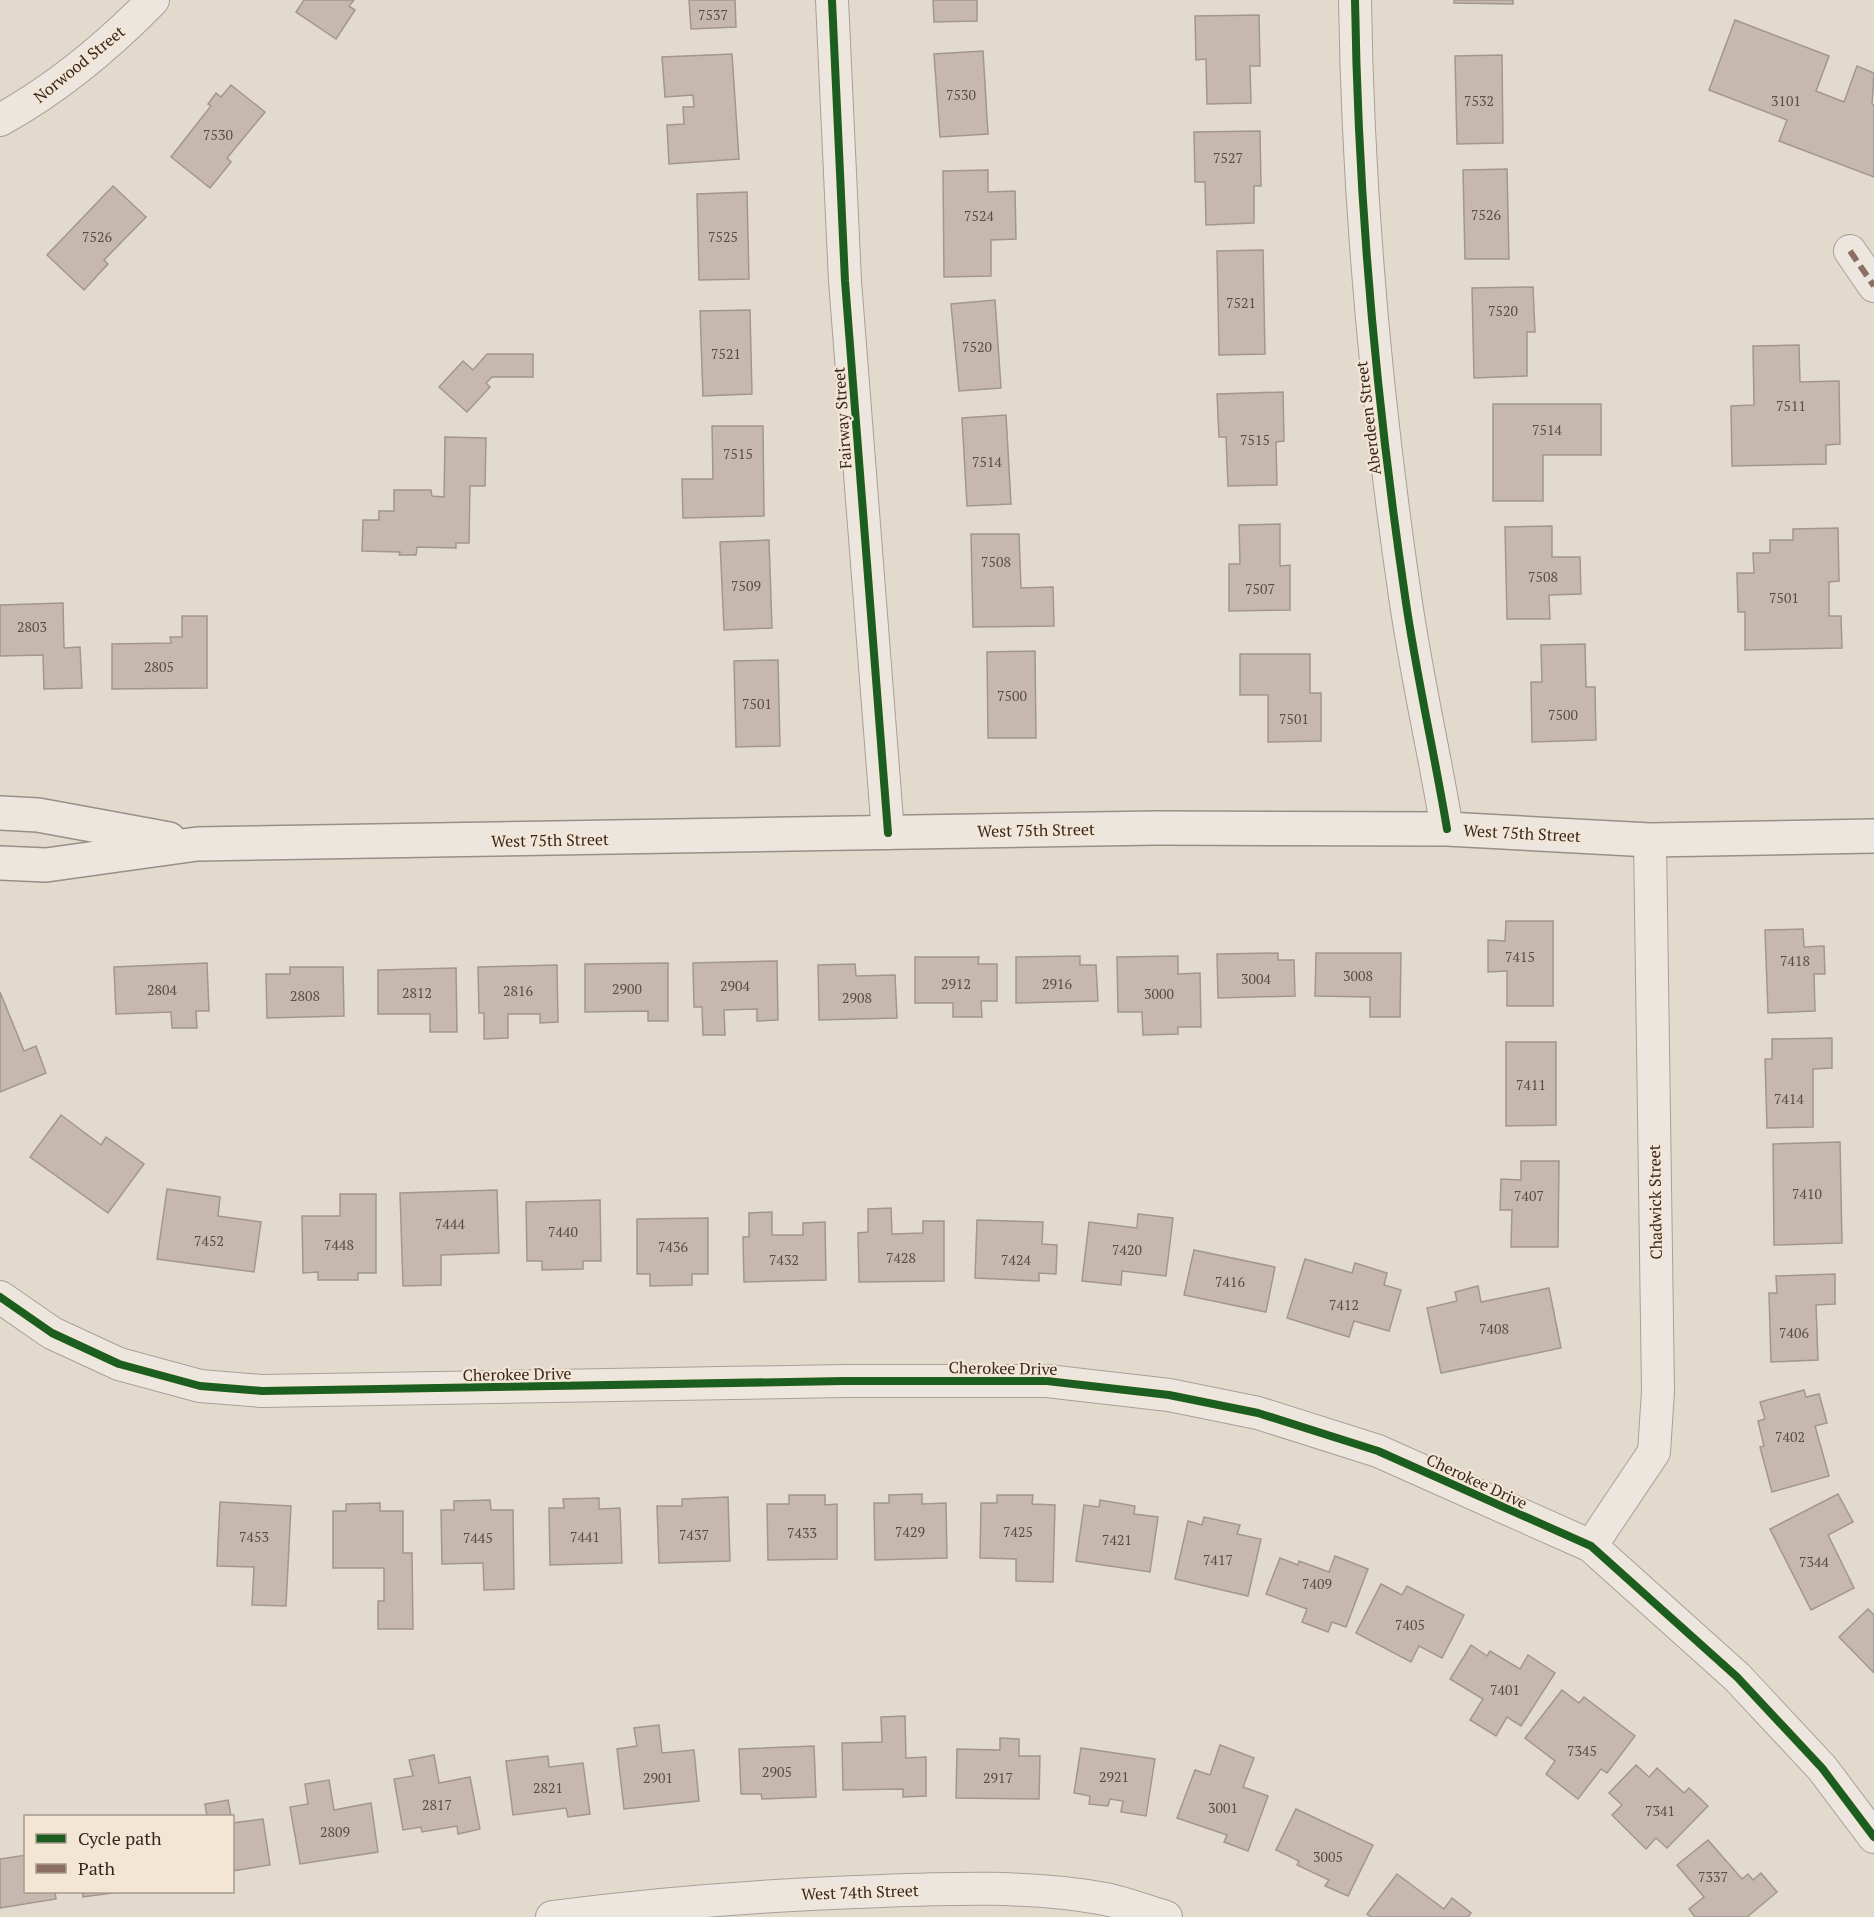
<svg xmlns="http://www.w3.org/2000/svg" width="1874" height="1917" font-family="'PT Serif',serif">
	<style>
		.building { fill: #c6b8af; stroke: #a3968d; stroke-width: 1.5 }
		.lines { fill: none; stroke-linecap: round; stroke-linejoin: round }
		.minor-casing { stroke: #a8a097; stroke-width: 34 }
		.secondary-casing { stroke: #988f87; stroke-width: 36 }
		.minor { stroke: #ece6df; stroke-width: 32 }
		.secondary { stroke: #ece6df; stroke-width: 33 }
		.quiet { stroke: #8d6e63; stroke-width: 6; stroke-dasharray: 12 6; stroke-linecap: butt }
		.cycleway-casing { stroke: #f3e6d5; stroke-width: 11 }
		.cycleway { stroke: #1b5e20; stroke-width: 8 }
		.labels { text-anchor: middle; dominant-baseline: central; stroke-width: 4.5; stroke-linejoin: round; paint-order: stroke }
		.number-label { font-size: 14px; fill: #5b4b43 }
		.street-label { font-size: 16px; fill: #37271f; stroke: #f3e6d5 }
	</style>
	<rect width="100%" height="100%" fill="#e3dace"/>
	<!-- building -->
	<g class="building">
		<polygon points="304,0 354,0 349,6 355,10 336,39 296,12"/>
		<polygon points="689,0 735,0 736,27 691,29"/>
		<polygon points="933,0 977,0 977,21 934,22"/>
		<polygon points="1454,0 1513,0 1513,4 1454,3"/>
		<polygon points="1259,15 1260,66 1250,66 1251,103 1207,104 1206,59 1196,60 1195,16"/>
		<polygon points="1735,20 1829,56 1816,91 1844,102 1857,66 1874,73 1872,104 1874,105 1874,177 1779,141 1787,120 1709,90"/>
		<polygon points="983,51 988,134 940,137 934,54"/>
		<polygon points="732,54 739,159 669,164 667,125 684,124 683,107 694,107 693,95 665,97 662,57"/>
		<polygon points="1502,55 1503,143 1457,144 1455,56"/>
		<polygon points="231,85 265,112 227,158 231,162 210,188 171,157 211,106 208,104 216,93 221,97"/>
		<polygon points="1260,131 1261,186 1254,186 1254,223 1206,225 1205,182 1195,182 1194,132"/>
		<polygon points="1507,169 1509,259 1465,259 1463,170"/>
		<polygon points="988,170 988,192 1015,191 1016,239 991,240 991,276 944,277 943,171"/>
		<polygon points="113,186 146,217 104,260 108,264 84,290 47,255"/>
		<polygon points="747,192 749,279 699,280 697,194"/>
		<polygon points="1263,250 1265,354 1219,355 1217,251"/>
		<polygon points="1533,287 1535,332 1527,332 1527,376 1474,378 1472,288"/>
		<polygon points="995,300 1001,388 959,391 951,304"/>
		<polygon points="750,310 752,394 703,396 700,311"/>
		<polygon points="1799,345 1800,382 1839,381 1840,444 1826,445 1826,464 1732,466 1731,406 1754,405 1753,346"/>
		<polygon points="487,354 533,354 533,377 492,377 486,383 490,387 467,412 439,387 463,361 473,370"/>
		<polygon points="1283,392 1284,441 1276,442 1277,485 1228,486 1226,437 1219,437 1217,394"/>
		<polygon points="1493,404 1601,404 1601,455 1543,455 1543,501 1493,501"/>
		<polygon points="1006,415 1011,504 967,506 962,418"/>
		<polygon points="712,426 763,426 764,516 683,518 682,479 713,479"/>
		<polygon points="445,437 486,438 485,486 470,486 469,543 456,543 456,548 417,547 416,555 399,555 400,552 362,551 363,520 379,520 379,511 394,511 394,490 431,490 432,496 444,497"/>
		<polygon points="1280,524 1280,566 1290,565 1290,610 1229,611 1229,564 1240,564 1239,525"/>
		<polygon points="1552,526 1552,557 1580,557 1581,594 1549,595 1550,619 1507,619 1505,527"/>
		<polygon points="1838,528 1839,581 1829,582 1829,616 1841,616 1842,648 1745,650 1745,612 1738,612 1737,573 1754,573 1753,553 1770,553 1770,540 1793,540 1793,529"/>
		<polygon points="971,534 1019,534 1021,588 1053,587 1054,626 973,627"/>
		<polygon points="769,540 772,628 724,630 720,542"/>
		<polygon points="63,603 64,648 80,647 82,688 44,689 43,655 0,656 0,605"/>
		<polygon points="182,616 207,616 207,688 112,689 112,644 171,643 170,637 182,637"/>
		<polygon points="1585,644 1586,687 1595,687 1596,740 1532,742 1531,682 1542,682 1541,645"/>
		<polygon points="1035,651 1036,738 988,738 987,652"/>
		<polygon points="1240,654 1310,654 1310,693 1321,693 1321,741 1268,742 1268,695 1240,695"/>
		<polygon points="778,660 780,746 736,747 734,661"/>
		<polygon points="1506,921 1553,921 1553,1006 1507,1006 1507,971 1488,972 1488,940 1505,941"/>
		<polygon points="1803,929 1804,947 1824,946 1825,974 1814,974 1815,1011 1768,1013 1765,930"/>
		<polygon points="1278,953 1278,960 1294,960 1295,996 1218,998 1217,954"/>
		<polygon points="1316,953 1401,953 1400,1017 1370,1017 1370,997 1315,996"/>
		<polygon points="1080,956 1080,965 1096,965 1098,1001 1016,1003 1016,957"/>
		<polygon points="1178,956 1178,974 1200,973 1201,1027 1178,1027 1178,1034 1143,1035 1142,1012 1118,1012 1117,957"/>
		<polygon points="915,957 979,957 978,964 997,964 997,1001 981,1001 982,1017 953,1017 953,1003 915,1003"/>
		<polygon points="777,961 778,1020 757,1021 757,1009 724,1010 725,1035 703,1035 702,1007 694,1007 693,963"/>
		<polygon points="207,963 209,1011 196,1011 197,1028 172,1028 171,1012 116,1014 114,967"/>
		<polygon points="668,963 668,1021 648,1021 648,1011 585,1012 585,964"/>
		<polygon points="855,964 856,976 895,975 897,1018 819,1020 818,965"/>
		<polygon points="557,965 558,1022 540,1023 540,1014 508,1014 508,1038 484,1039 484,1013 479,1013 478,967"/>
		<polygon points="290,967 343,967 344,1016 267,1018 266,974 290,974"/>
		<polygon points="456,968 457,1032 430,1032 430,1014 378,1014 378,970"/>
		<polygon points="0,992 24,1051 36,1046 46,1073 0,1092"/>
		<polygon points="1832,1038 1832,1068 1813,1069 1813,1127 1767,1128 1765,1059 1772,1059 1772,1039"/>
		<polygon points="1506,1042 1556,1042 1556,1125 1506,1126"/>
		<polygon points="61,1115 101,1145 106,1137 144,1164 108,1213 30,1157"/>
		<polygon points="1840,1142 1842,1243 1774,1245 1773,1144"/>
		<polygon points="1521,1161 1559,1161 1558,1247 1511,1247 1512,1210 1500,1210 1501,1179 1521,1180"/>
		<polygon points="167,1189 220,1197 218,1216 261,1222 254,1272 157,1259"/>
		<polygon points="497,1190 499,1253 441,1255 441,1285 403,1286 400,1193"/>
		<polygon points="340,1194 376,1194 376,1273 358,1273 358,1280 318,1280 318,1272 303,1273 302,1216 340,1216"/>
		<polygon points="600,1200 601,1261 583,1261 583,1269 542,1270 542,1261 527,1261 526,1202"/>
		<polygon points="891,1208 892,1234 923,1233 923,1221 944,1221 944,1281 859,1282 858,1233 868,1232 868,1209"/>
		<polygon points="772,1212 772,1235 803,1235 803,1223 825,1222 826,1280 744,1282 743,1237 749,1237 749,1213"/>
		<polygon points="1138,1214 1173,1218 1166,1276 1122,1271 1121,1285 1082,1281 1089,1222 1137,1228"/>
		<polygon points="708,1218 708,1274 692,1274 692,1285 650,1286 650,1274 637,1274 637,1219"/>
		<polygon points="977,1220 1043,1222 1042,1244 1057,1245 1056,1274 1039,1273 1039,1281 975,1278"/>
		<polygon points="1194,1250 1275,1267 1266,1312 1184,1295"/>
		<polygon points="1305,1259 1352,1273 1355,1263 1387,1273 1384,1285 1401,1290 1389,1331 1354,1321 1349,1337 1287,1318"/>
		<polygon points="1835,1274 1835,1304 1816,1305 1818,1360 1771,1362 1769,1293 1777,1293 1776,1276"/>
		<polygon points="1478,1286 1481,1302 1549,1288 1561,1348 1441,1373 1427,1308 1457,1301 1455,1292"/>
		<polygon points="1804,1390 1806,1397 1819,1394 1827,1423 1815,1426 1829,1476 1772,1492 1760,1447 1764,1446 1758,1421 1765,1419 1760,1402"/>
		<polygon points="922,1494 922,1504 946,1503 947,1558 875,1560 874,1503 889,1503 889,1495"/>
		<polygon points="1838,1494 1853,1522 1828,1535 1854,1588 1811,1610 1770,1529"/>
		<polygon points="789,1495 825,1495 825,1505 837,1504 837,1559 768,1560 767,1504 789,1504"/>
		<polygon points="997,1495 1033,1495 1032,1504 1055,1505 1053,1582 1016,1581 1016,1559 980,1558 981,1503 997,1503"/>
		<polygon points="728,1497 730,1561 659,1563 657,1506 682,1506 682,1499"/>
		<polygon points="599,1498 599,1509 620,1508 622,1563 550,1565 549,1508 564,1508 563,1499"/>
		<polygon points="490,1500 491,1510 513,1510 514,1589 484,1590 483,1563 442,1564 441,1510 454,1510 454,1501"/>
		<polygon points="1100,1500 1135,1506 1134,1514 1158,1517 1150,1572 1076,1561 1084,1505 1099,1507"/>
		<polygon points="220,1502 291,1506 286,1606 252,1605 254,1567 217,1566"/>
		<polygon points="380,1503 380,1511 403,1511 403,1553 412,1553 413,1629 378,1629 378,1601 384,1601 384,1568 333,1568 333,1511 346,1511 346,1504"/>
		<polygon points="1204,1517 1240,1525 1237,1534 1261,1539 1248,1596 1175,1579 1188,1521 1202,1525"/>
		<polygon points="1335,1556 1368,1569 1346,1627 1332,1622 1328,1632 1302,1622 1307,1609 1266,1594 1280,1558 1298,1565 1299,1561 1329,1572"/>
		<polygon points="1381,1584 1402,1595 1407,1586 1464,1615 1442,1658 1419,1646 1411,1662 1356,1633"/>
		<polygon points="1868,1609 1874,1615 1874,1673 1839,1637"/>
		<polygon points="1471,1645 1487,1656 1490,1651 1520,1669 1528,1655 1555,1673 1521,1726 1507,1717 1496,1736 1470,1720 1483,1699 1450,1679"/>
		<polygon points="1562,1690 1579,1703 1584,1697 1635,1736 1607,1773 1601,1769 1578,1799 1546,1774 1555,1761 1525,1738"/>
		<polygon points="905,1716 906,1758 926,1757 926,1796 903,1797 903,1789 843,1790 842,1743 882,1742 881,1717"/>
		<polygon points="659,1725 662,1753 694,1750 699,1801 624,1809 617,1749 637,1746 634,1728"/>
		<polygon points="1000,1738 1019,1739 1019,1756 1040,1756 1039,1799 956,1798 957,1749 1000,1750"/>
		<polygon points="1220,1745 1254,1758 1243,1787 1268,1796 1248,1851 1224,1842 1227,1835 1177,1818 1195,1770 1210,1775"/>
		<polygon points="814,1746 816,1797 762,1799 761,1794 741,1794 739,1749"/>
		<polygon points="1081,1748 1155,1759 1146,1816 1121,1812 1123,1801 1110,1799 1108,1806 1089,1804 1090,1796 1074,1793"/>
		<polygon points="434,1755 439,1783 470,1777 480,1829 458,1834 457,1826 422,1832 421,1827 403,1830 394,1779 413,1776 409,1760"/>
		<polygon points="548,1756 549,1767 583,1763 590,1814 568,1817 566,1808 513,1815 506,1761"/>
		<polygon points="1636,1765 1649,1777 1657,1768 1684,1793 1689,1788 1708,1806 1667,1848 1656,1838 1646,1849 1612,1815 1622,1805 1609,1793"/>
		<polygon points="329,1780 334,1810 371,1803 378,1852 300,1864 290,1807 308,1804 305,1784"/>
		<polygon points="228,1800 231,1816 204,1816 207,1816 205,1804"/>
		<polygon points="1296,1809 1373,1845 1348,1896 1325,1886 1329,1880 1297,1865 1299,1861 1276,1850"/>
		<polygon points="263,1819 270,1865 232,1871 232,1823"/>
		<polygon points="1708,1840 1742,1879 1748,1874 1753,1880 1761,1873 1777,1892 1747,1917 1695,1917 1689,1909 1704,1897 1677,1865"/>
		<polygon points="26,1855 26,1892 55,1892 56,1899 0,1908 0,1859"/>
		<polygon points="1397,1874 1444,1909 1452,1898 1471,1913 1468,1917 1371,1917 1367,1914"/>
		<polygon points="83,1892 120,1892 83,1897"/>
	</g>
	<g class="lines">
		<defs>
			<g id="minor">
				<polyline points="832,0 845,281 888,833"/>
				<path d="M1355 0C1358 200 1376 399 1405 596 1416 674 1434 751 1447 829"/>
				<path d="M0 120C58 88 107 47 153 0"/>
				<polyline points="1850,251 1874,286"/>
				<polyline points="0,1297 52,1333 119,1364 200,1386 262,1391 844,1381 1047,1381 1169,1395 1258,1413 1378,1451 1591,1546 1737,1677 1822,1768 1874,1837"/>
				<polyline points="1591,1546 1654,1452 1658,1391 1650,840"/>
				<path d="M552 1917C653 1904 753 1896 855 1892 938 1889 1023 1884 1105 1899 1125 1903 1146 1911 1166 1917"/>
			</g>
			<g id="secondary">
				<polyline points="0,813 38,815 169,839"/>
				<polyline points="0,863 46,865 197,844 1156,828 1447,829 1650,840 1874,836"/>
			</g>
		</defs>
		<!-- minor casing -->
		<use href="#minor" class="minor-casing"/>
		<!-- secondary casing -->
		<use href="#secondary" class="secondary-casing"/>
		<!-- minor -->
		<use href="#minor" class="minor"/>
		<!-- secondary -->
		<use href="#secondary" class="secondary"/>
		<!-- quiet -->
		<polyline class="quiet" points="1850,251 1874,286"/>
		<defs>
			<g id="cycleway">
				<polyline points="832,0 845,281 888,833"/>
				<path d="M1355 0C1358 200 1376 399 1405 596 1416 674 1434 751 1447 829"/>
				<polyline points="0,1297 52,1333 119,1364 200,1386 262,1391 844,1381 1047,1381 1169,1395 1258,1413 1378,1451 1591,1546 1737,1677 1822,1768 1874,1837"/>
			</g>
		</defs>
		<!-- cycleway casing -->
		<use href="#cycleway" class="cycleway-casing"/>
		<!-- cycleway -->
		<use href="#cycleway" class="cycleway"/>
	</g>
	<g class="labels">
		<!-- number labels -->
		<g class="number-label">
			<text x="713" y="14">7537</text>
			<text x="961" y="94">7530</text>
			<text x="1479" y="100">7532</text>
			<text x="1786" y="100">3101</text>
			<text x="218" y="134">7530</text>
			<text x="1228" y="157">7527</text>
			<text x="1486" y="214">7526</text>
			<text x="979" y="215">7524</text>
			<text x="97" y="236">7526</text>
			<text x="723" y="236">7525</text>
			<text x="1241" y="302">7521</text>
			<text x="1503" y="310">7520</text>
			<text x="977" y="346">7520</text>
			<text x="726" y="353">7521</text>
			<text x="1791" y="405">7511</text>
			<text x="1547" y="429">7514</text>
			<text x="1255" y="439">7515</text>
			<text x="738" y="453">7515</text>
			<text x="987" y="461">7514</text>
			<text x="996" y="561">7508</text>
			<text x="1543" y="576">7508</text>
			<text x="746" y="585">7509</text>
			<text x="1260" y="588">7507</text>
			<text x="1784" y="597">7501</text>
			<text x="32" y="626">2803</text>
			<text x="159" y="666">2805</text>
			<text x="1012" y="695">7500</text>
			<text x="757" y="703">7501</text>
			<text x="1563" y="714">7500</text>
			<text x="1294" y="718">7501</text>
			<text x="1520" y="956">7415</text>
			<text x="1795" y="960">7418</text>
			<text x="1358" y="975">3008</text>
			<text x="1256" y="978">3004</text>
			<text x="956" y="983">2912</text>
			<text x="1057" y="983">2916</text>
			<text x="735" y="985">2904</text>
			<text x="627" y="988">2900</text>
			<text x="162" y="989">2804</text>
			<text x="518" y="990">2816</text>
			<text x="417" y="992">2812</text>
			<text x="1159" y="993">3000</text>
			<text x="305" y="995">2808</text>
			<text x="857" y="997">2908</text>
			<text x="1531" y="1084">7411</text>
			<text x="1789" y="1098">7414</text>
			<text x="1807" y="1193">7410</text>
			<text x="1529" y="1195">7407</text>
			<text x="450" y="1223">7444</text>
			<text x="563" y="1231">7440</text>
			<text x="209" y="1240">7452</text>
			<text x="339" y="1244">7448</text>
			<text x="673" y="1246">7436</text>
			<text x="1127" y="1249">7420</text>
			<text x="901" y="1257">7428</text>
			<text x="784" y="1259">7432</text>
			<text x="1016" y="1259">7424</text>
			<text x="1230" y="1281">7416</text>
			<text x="1344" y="1304">7412</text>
			<text x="1494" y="1328">7408</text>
			<text x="1794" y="1332">7406</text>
			<text x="1790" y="1436">7402</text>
			<text x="910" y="1531">7429</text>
			<text x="1018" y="1531">7425</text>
			<text x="802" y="1532">7433</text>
			<text x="694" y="1534">7437</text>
			<text x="254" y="1536">7453</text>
			<text x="585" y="1536">7441</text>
			<text x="478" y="1537">7445</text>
			<text x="1117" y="1539">7421</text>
			<text x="1218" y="1559">7417</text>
			<text x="1814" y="1561">7344</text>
			<text x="1317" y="1583">7409</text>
			<text x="1410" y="1624">7405</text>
			<text x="1505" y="1689">7401</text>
			<text x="1582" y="1750">7345</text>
			<text x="777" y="1771">2905</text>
			<text x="1114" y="1776">2921</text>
			<text x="658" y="1777">2901</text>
			<text x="998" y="1777">2917</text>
			<text x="548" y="1787">2821</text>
			<text x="437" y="1804">2817</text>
			<text x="1223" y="1807">3001</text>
			<text x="1660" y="1810">7341</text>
			<text x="335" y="1831">2809</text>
			<text x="1328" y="1856">3005</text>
			<text x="1713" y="1876">7337</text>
		</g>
		<!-- street labels -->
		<g class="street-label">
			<text transform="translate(79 64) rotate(-39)">Norwood Street</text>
			<text transform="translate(842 418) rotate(-94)">Fairway Street</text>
			<text transform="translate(1368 418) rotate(-97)">Aberdeen Street</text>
			<text transform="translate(1036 830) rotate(-1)">West 75th Street</text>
			<text transform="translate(1522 833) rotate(3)">West 75th Street</text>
			<text transform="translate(550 840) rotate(-1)">West 75th Street</text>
			<text transform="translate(1655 1202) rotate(-91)">Chadwick Street</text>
			<text transform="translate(1003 1368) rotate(1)">Cherokee Drive</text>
			<text transform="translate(517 1374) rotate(-1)">Cherokee Drive</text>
			<text transform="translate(1477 1481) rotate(25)">Cherokee Drive</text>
			<text transform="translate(860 1892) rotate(-2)">West 74th Street</text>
		</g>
	</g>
	<!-- legend -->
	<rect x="24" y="1815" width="210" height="78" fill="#f3e6d5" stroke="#a89a8c" stroke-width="1.5"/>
	<rect x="36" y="1834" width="30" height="9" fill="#1b5e20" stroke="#a89a8c" stroke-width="1.5"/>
	<text x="78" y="1845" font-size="18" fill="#37271f">Cycle path</text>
	<rect x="36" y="1864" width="30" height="9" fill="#8d6e63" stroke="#a89a8c" stroke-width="1.5"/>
	<text x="78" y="1875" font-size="18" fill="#37271f">Path</text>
</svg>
